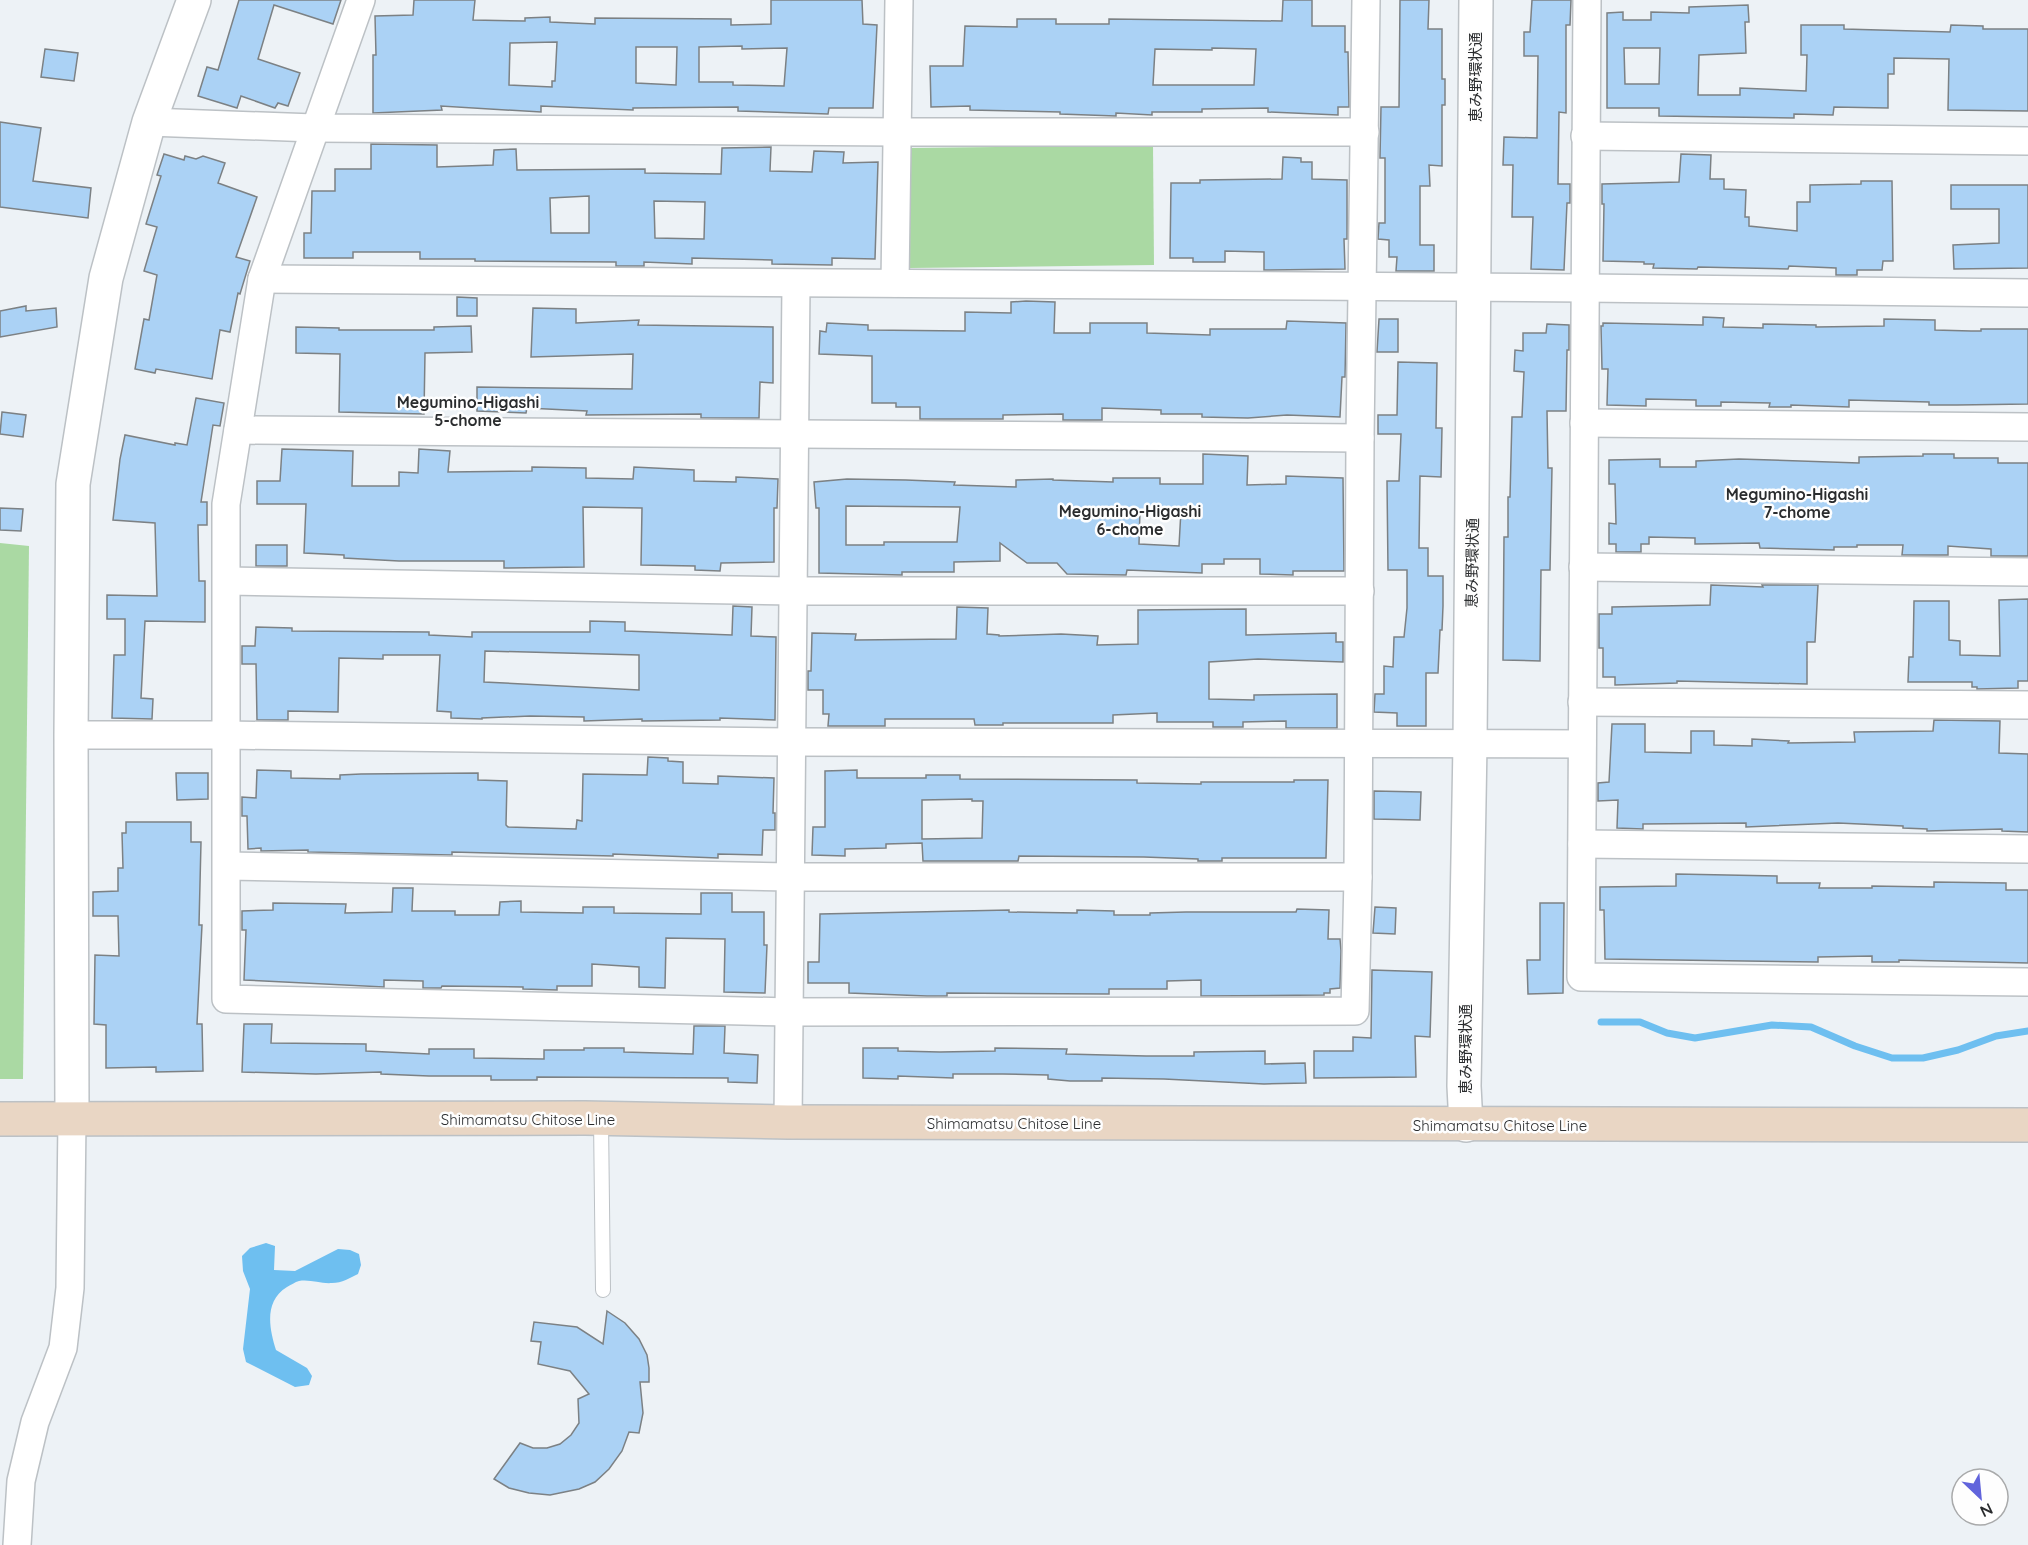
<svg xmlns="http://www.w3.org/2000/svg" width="2028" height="1545" font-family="Quicksand,'Noto Sans JP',sans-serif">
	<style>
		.green { fill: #aad9a3 }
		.water { fill: #6ebff0 }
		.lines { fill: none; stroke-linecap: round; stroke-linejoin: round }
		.stream { stroke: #6ebff0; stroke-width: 7 }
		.building { fill: #abd2f5; stroke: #7c8184; stroke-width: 1.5; fill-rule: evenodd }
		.service-casing { stroke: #bcc1c5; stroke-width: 16 }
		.minor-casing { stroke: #bcc1c5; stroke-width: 30 }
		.tertiary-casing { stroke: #bcc1c5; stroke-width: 36 }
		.secondary-casing { stroke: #bcc1c5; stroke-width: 36 }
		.service { stroke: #fff; stroke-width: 14 }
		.minor { stroke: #fff; stroke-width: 27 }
		.tertiary { stroke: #fff; stroke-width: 33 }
		.secondary { stroke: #e9d6c4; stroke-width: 33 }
		.labels { text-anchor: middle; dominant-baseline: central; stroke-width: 5; stroke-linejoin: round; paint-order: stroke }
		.street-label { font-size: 15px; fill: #2a2c2e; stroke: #fefefe }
		.neighbourhood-label { font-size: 16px; font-weight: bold; fill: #2a2c2e; stroke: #fefefe }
	</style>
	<rect width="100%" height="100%" fill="#edf2f6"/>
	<!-- green -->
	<g class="green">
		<polygon points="1153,145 1154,265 910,268 909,148"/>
		<polygon points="0,543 29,546 23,1079 0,1079"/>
	</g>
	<!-- water -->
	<path class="water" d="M266 1243 275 1246 274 1270 295 1271 338 1249 350 1250 359 1254 361 1265 358 1274C350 1278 342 1283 332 1283 321 1284 310 1279 299 1281 295 1282 291 1285 287 1287 264 1301 269 1328 276 1350L307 1368 312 1376 309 1385 295 1387 246 1362 243 1349 250 1289 243 1271 242 1256 250 1248Z"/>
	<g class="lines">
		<!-- stream -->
		<polyline class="stream" points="1601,1022 1640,1022 1667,1033 1695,1038 1772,1025 1811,1027 1855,1046 1892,1058 1923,1058 1958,1050 1996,1036 2028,1031"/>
	</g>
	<!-- building -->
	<g class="building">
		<polygon points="239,0 341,0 333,24 274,5 258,59 300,73 288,106 278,103 275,108 241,96 237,108 198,96 207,67 218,70"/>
		<path d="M414 0H475L473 20 525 21V18L550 17V22L595 24V18L731 19V25L771 24V0H862L863 24 877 25 873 108H829L828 114 738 111V107L633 108V110L541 106V112L441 106 442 110 373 113V55H376L375 16 413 15ZM557 42 555 81H552V87L509 85 510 43ZM742 46V49L787 48 784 86 733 85V82H699V47ZM636 47H677L676 85 636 83Z"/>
		<path d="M1283 0H1312V26H1345V52H1348L1349 107H1338V115L1268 112V108L1202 109V112H1152V115L1116 113V116L1060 114V112L970 110V106L931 107 930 66H963L965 26 1017 27V19H1056V24H1109V19L1282 21ZM1212 48 1256 49 1254 85H1153L1155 49 1212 50Z"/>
		<polygon points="1400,0 1429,0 1428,29 1442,29 1442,79 1445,79 1445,105 1442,105 1442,166 1429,165 1430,186 1420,186 1420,245 1434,245 1434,271 1396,271 1397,257 1389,257 1389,240 1378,239 1379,223 1385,223 1385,158 1380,158 1381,107 1399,107"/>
		<polygon points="1532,0 1571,0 1570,25 1566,25 1566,113 1559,112 1558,184 1570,184 1570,203 1567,203 1564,270 1531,269 1533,217 1512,217 1513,165 1503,165 1504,137 1537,138 1538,56 1524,56 1524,32 1530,32"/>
		<path d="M1748 5 1749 22H1745L1746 53 1699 55 1698 95H1740V88L1806 91 1807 55H1801V25H1844V29L1950 32 1951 25 1983 26V29H2028V111L1948 110 1949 59 1894 58V74H1888V108L1834 107 1833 115 1794 114V118L1659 116V108H1607V13L1623 12V20H1651V12L1689 13V7ZM1624 48H1660L1659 84H1625Z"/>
		<polygon points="45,49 78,53 74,81 41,77"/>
		<polygon points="0,122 41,128 33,181 91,188 88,218 0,207"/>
		<path d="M371 144 437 145V167L493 165 494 150 516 149 517 170 645 169V173L721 174 722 148 771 147 770 171 812 172 814 151 844 152 843 163 878 162 875 259 832 258V265L772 264V260L692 258V264L644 262V266H616V262L475 261V259H420V252H353V258H304V233H311L312 191H335V169H371ZM589 196V233H551L550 198ZM654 201 705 202 704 239 655 238Z"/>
		<polygon points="164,154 184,160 185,156 196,159 203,156 225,163 218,183 257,197 236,257 250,261 240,294 238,293 230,332 220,330 212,379 156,369 155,373 135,369 144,319 149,320 157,275 144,271 157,227 146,224 161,176 157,175"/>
		<polygon points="1681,154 1711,155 1710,179 1724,179 1724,189 1746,190 1745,217 1749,217 1749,226 1797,231 1797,202 1810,202 1810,185 1861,184 1861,181 1892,181 1893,261 1883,261 1882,270 1857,270 1857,275 1836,275 1836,268 1789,266 1788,269 1698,267 1697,269 1653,268 1654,264 1644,264 1644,262 1603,261 1604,204 1602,204 1602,184 1679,182"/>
		<polygon points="1283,157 1301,158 1301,162 1312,162 1312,179 1347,180 1347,239 1344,239 1345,269 1264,270 1264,252 1225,251 1225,262 1193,262 1193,258 1170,258 1171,183 1200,183 1200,180 1282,179"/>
		<polygon points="1951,185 2028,185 2028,268 1954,269 1953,245 1999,243 1999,209 1951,209"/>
		<polygon points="457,297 477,298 477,316 457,316"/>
		<polygon points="1026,301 1055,302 1054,333 1090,333 1090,323 1147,323 1147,333 1210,335 1210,329 1286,329 1287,321 1346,323 1345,377 1342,377 1340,417 1287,415 1248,418 1202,417 1202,414 1161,414 1161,410 1102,408 1102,420 1063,420 1063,414 1003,415 1003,419 920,419 920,407 896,407 896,403 872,403 872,356 819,354 820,331 826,332 827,323 868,325 868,330 965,331 965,312 1011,313 1011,302"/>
		<polygon points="26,306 26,311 56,308 57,327 0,337 0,311"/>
		<polygon points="533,308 576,309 576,323 639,320 638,325 773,327 773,383 760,382 759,418 701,418 701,414 586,415 587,411 527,408 526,413 477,411 477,387 632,389 633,354 531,357"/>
		<polygon points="1703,317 1724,318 1723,327 1763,328 1763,324 1816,325 1816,327 1884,326 1884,319 1935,320 1935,330 1971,331 1981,331 1981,329 2028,329 2028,404 1957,405 1929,405 1929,402 1849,400 1849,407 1791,405 1791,407 1769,407 1770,403 1721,402 1721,406 1696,406 1696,400 1646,399 1646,406 1607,405 1608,369 1602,369 1601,326 1603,326 1603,323 1703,325"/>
		<polygon points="1379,319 1398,319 1398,352 1377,352"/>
		<polygon points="1547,324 1569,325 1569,350 1567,350 1566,411 1547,411 1548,468 1552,468 1550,570 1541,570 1540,661 1503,660 1504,537 1508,537 1508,497 1510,497 1512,417 1522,417 1524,372 1514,371 1515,350 1523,351 1523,333 1546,333"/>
		<polygon points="471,326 472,352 425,353 424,414 339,412 340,354 296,353 296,327 339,328 339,330 434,330 434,327"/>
		<polygon points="1398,362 1437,363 1436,428 1442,428 1441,477 1420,476 1419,548 1428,548 1428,576 1443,576 1443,606 1442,630 1440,630 1438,673 1426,673 1426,726 1397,726 1397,713 1374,712 1375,694 1384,694 1384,666 1393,667 1394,637 1404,637 1407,608 1407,570 1388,570 1387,481 1399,481 1401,434 1378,434 1378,415 1397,415"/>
		<polygon points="196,398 224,403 220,426 213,425 201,502 207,502 207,525 198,525 199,581 205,581 205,622 145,621 141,698 153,699 152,719 112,718 114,655 125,655 125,619 107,619 107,595 157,596 155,523 113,520 120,459 125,435 175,445 175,443 187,445"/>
		<polygon points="2,412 26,415 23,437 0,434"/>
		<polygon points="282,449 353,451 352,486 399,486 399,472 418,473 419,449 450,451 448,472 532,471 532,467 586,468 586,478 633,479 634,467 694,470 694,481 736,482 736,477 778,479 777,508 774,508 774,562 721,563 720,571 695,570 695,566 641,565 642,508 583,507 584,567 504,568 504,561 399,561 344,558 344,555 304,553 306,504 257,504 257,481 280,481"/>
		<path d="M1203 454 1248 456 1247 485 1286 484V476L1343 478 1344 571H1293V575L1260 574V559H1224V564H1202V573L1127 570 1126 575 1067 574 1057 563H1027L1000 543V561L954 562V572H902V575L819 573V508H816L814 482 847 479 906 480 955 482 954 485 1016 487V480L1053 479V480L1113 482V478H1160V484H1203ZM846 506 960 507 957 542H884V545H846ZM1140 510H1181L1179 546 1139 544Z"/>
		<polygon points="1923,454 1954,454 1954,458 1998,458 1998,463 2028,463 2028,556 1991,556 1991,549 1948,546 1948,555 1902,555 1903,545 1857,545 1857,547 1834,547 1834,550 1760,548 1759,543 1695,544 1695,538 1649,537 1649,544 1641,544 1641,552 1616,552 1616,544 1609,544 1609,523 1616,524 1615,484 1609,484 1609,460 1660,459 1660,467 1696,467 1696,461 1739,459 1859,463 1859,457 1923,456"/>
		<polygon points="0,508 23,509 21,531 0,530"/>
		<rect x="256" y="545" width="31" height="21"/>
		<polygon points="1711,585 1763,587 1762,585 1818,585 1815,642 1807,642 1807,684 1677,681 1677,683 1615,685 1615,677 1603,677 1603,648 1599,648 1599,614 1612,614 1612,607 1710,605"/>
		<polygon points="2028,599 2028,681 2018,681 2018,688 1977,689 1977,687 1972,687 1972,682 1908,682 1909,657 1913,657 1914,601 1949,601 1949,640 1960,641 1960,655 2000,656 1999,600"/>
		<path d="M733 606 752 607 751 636 776 637 775 720 720 718V720L642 721V719L584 721V717L530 716 482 718V719L451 718V712L437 711 440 655H383V659L339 658 338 712 288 711V720H257L256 664H242V646H255L256 627 292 628V631L429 632V635L472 637V632H590V621L625 622V631L732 635ZM485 651 639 655V690L484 682Z"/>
		<polygon points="957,607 988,608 987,634 999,635 999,636 1061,634 1098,636 1097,645 1138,644 1138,610 1246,609 1246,635 1336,633 1336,642 1343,642 1343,662 1258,659 1209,662 1209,699 1254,700 1254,695 1337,694 1337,728 1286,728 1286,721 1243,722 1243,727 1213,727 1213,722 1157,722 1157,713 1113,715 1113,723 1003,723 1003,725 975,725 974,719 885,719 885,726 828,726 829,714 823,714 823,690 808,690 808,671 811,671 812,633 856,634 855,640 956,639"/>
		<polygon points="1934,720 2000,721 1999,753 2028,754 2028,832 2002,831 2002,829 1927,831 1927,829 1903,828 1903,826 1838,823 1746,827 1746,823 1643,824 1643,829 1617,828 1618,800 1598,801 1598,783 1609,782 1612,724 1645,724 1645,752 1691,753 1691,731 1714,731 1714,745 1752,746 1752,739 1789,741 1788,743 1855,742 1854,732 1933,731"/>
		<polygon points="648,757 668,758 668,761 683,762 683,783 718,784 718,776 774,778 773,813 775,813 775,830 763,830 762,855 718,854 718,858 613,854 613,856 452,852 452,855 308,852 308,850 261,851 261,848 248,849 247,816 242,816 242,797 256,798 257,770 291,771 291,778 340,779 340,775 361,774 478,773 478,780 507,781 506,825 508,827 576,829 577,820 582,821 583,774 647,775"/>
		<path d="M857 770V778H926V775H960V779L1137 780V783L1201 784V782H1294V780H1328L1326 858H1222V861H1198V859L1144 857 1019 856 1018 861H923L922 843 886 844V848L845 849V856L812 855 813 827H825V771ZM972 799V801H983L982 838 922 839V800Z"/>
		<polygon points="176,773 208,773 208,799 177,800"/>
		<polygon points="1374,791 1421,792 1420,820 1374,819"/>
		<polygon points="126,822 191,822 191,842 201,842 199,925 202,925 197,1024 202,1024 203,1071 156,1072 156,1067 106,1068 106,1025 94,1024 95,955 119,956 118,916 93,916 93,892 118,891 118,868 123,868 122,833 126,833"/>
		<polygon points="1676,874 1777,876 1777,883 1820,883 1819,888 1872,888 1872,886 1934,887 1934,882 2006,883 2006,890 2028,890 2028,963 1899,960 1899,962 1872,962 1872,956 1818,957 1818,962 1605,959 1604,910 1600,910 1600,887 1676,886"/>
		<polygon points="393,888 413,888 412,911 455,911 455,915 499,915 500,902 521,901 521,912 583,913 583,907 614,907 614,913 701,914 701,893 732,893 732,912 764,912 764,945 767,945 765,993 724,992 725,939 666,938 665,988 639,987 639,967 592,964 592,986 557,986 557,990 523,989 523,987 442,986 441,988 423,988 423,981 384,980 384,987 244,980 246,930 242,930 242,911 273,910 273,903 346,904 345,913 392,912"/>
		<polygon points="1540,903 1564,903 1563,993 1528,994 1527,960 1540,960"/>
		<polygon points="1375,907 1396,908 1395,934 1373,933"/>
		<polygon points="1297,909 1329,910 1328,939 1340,939 1341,951 1340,988 1330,989 1330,993 1324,993 1324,995 1201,996 1201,980 1167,981 1167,989 1109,989 1109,994 947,993 947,996 927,996 849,993 849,983 808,983 808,962 819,962 820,914 1009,910 1009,912 1077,913 1077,910 1114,911 1114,915 1150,915 1150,913 1186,912 1296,912"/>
		<polygon points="1372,970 1432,972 1430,1037 1415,1036 1416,1077 1314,1078 1314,1051 1353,1051 1353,1037 1371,1038"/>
		<polygon points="244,1024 272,1024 271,1043 366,1044 366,1051 429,1054 429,1049 474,1049 474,1058 544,1059 544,1050 584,1050 584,1048 624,1048 624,1052 693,1054 694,1026 725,1026 724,1053 758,1055 757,1083 728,1082 728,1078 537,1077 537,1080 491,1080 491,1076 429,1076 381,1074 381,1072 316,1074 242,1072"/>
		<polygon points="863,1048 898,1048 898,1051 940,1052 995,1051 995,1048 1067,1049 1066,1054 1146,1056 1194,1056 1194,1052 1265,1051 1265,1064 1305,1063 1306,1083 1264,1084 1164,1079 1102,1078 1102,1081 1070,1081 1048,1079 1048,1075 1003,1074 953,1074 953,1078 898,1076 898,1079 863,1078"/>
		<polygon points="607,1311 625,1323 639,1339 647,1355 649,1368 649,1382 640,1382 643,1413 639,1433 629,1432 622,1451 609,1469 595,1482 579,1489 550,1495 529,1493 509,1488 494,1479 520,1443 533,1448 547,1448 560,1444 571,1435 579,1423 578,1399 589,1394 570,1371 538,1364 541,1342 531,1341 534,1322 577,1327 603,1344"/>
	</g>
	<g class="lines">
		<defs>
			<polyline id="service" points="601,1119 603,1290"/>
			<g id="minor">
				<polyline points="361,0 262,279 226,504 226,999 789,1012 1355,1011 1358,877 1360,438 1366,0"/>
				<polyline points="1587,0 1581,977 2028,982"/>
				<polyline points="149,122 314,128 897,132 1365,132"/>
				<polyline points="1585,136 2028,141"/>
				<polyline points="262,279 1585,288 2028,293"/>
				<polyline points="895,283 899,0"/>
				<polyline points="1584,423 2028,427"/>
				<polyline points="238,430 1360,438"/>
				<polyline points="1583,567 2028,572"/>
				<polyline points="227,581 793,591 1360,591"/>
				<polyline points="1582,702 2028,705"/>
				<polyline points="71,735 225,735 790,742 1582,744"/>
				<polyline points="1582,844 2028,849"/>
				<polyline points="227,866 790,877 1358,877"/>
				<polyline points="788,1122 796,284"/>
				<polyline points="17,1545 21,1481 35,1422 63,1348 70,1288 72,1119"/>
			</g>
			<g id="tertiary">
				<polyline points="72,1119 71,735 73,484 106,278 149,122 194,0"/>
				<polyline points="1466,1125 1464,1086 1470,744 1476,0"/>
			</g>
			<polyline id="secondary" points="0,1119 585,1118 788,1122 2028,1125"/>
		</defs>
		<!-- service casing -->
		<use href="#service" class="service-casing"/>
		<!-- minor casing -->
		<use href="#minor" class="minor-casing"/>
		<!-- tertiary casing -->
		<use href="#tertiary" class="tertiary-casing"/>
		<!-- secondary casing -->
		<use href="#secondary" class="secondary-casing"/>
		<!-- service -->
		<use href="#service" class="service"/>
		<!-- minor -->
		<use href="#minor" class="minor"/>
		<!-- tertiary -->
		<use href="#tertiary" class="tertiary"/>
		<!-- secondary -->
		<use href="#secondary" class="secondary"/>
	</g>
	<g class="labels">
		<!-- street labels -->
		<g class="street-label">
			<text transform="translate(1475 77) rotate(-90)">恵み野環状通</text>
			<text transform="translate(1472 563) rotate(-89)">恵み野環状通</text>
			<text transform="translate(1465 1049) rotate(-90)">恵み野環状通</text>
			<text x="528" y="1119">Shimamatsu Chitose Line</text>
			<text x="1014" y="1123">Shimamatsu Chitose Line</text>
			<text x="1500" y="1125">Shimamatsu Chitose Line</text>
		</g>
		<!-- neighbourhood labels -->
		<g class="neighbourhood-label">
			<text x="468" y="402">Megumino-Higashi<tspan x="468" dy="18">5-chome</tspan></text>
			<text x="1797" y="494">Megumino-Higashi<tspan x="1797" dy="18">7-chome</tspan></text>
			<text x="1130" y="511">Megumino-Higashi<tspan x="1130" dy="18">6-chome</tspan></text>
		</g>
	</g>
	<!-- north arrow -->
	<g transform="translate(1980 1497) rotate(154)"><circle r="28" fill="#fefefe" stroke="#a9aaab" stroke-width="1.5"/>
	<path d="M0-4.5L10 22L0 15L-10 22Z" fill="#6164dc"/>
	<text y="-9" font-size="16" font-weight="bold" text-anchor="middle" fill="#2a2c2e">N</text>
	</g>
</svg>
